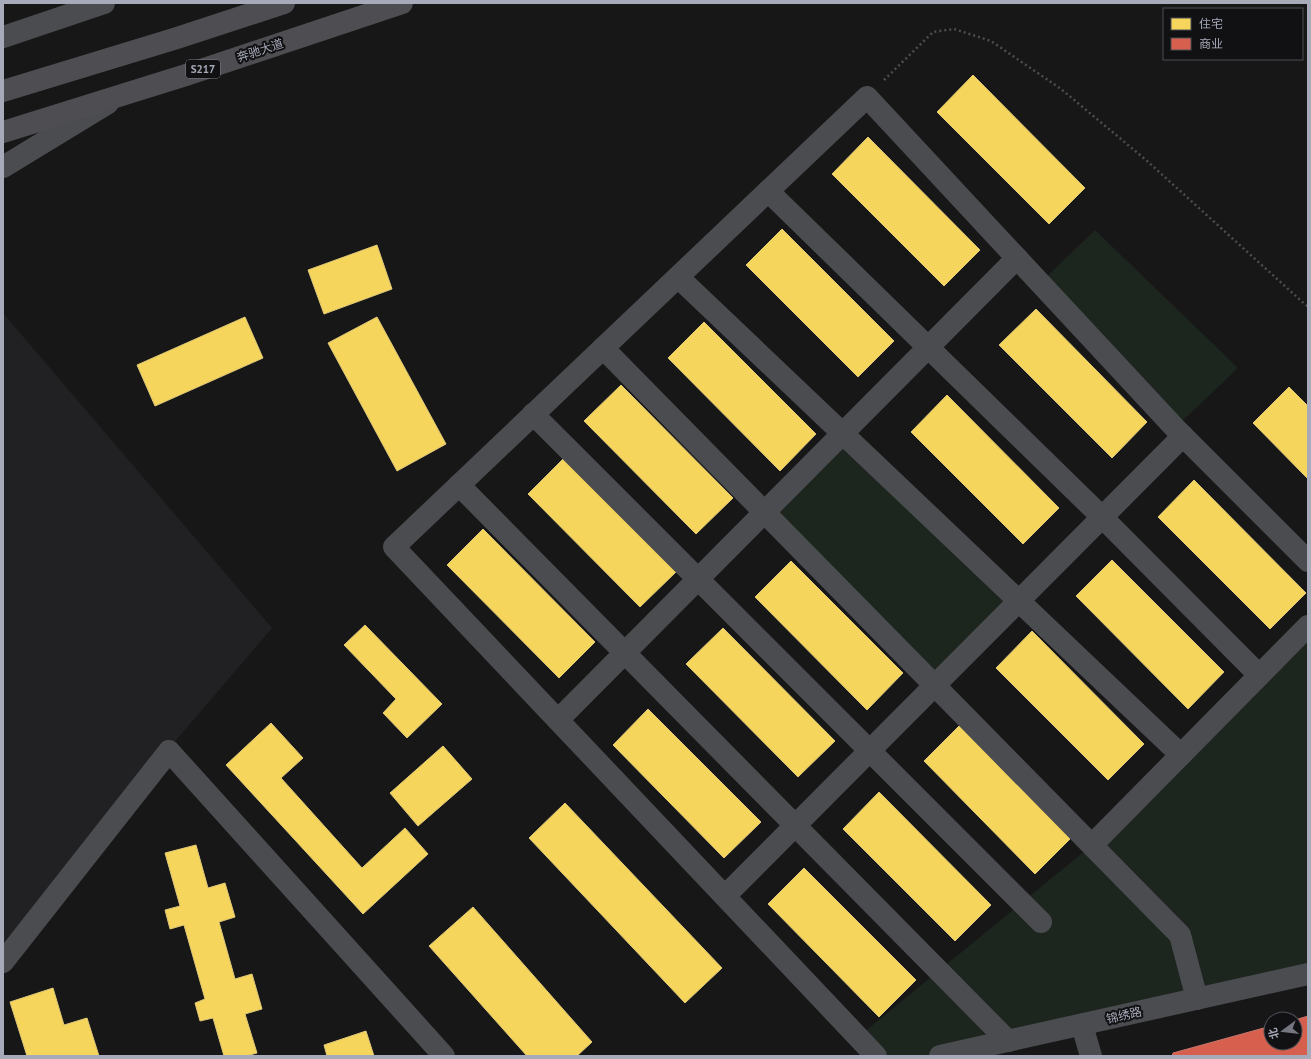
<svg xmlns="http://www.w3.org/2000/svg" width="1311" height="1059" font-family="'PT Sans','Noto Sans SC',sans-serif">
	<style>
		.built { fill: #212123 }
		.green { fill: #1d251f }
		.homes { fill: #f6d55c; stroke: #dec878 }
		.shops { fill: #d6604d; stroke: #c8766d }
		.lines { fill: none; stroke-linecap: round; stroke-linejoin: round }
		.path { stroke: #4d4d52; stroke-width: 2.5; stroke-dasharray: 2 3; stroke-linecap: butt }
		.minor { stroke: #4b4c50; stroke-width: 22 }
		.major { stroke: #4e4e52; stroke-width: 22 }
		.labels { text-anchor: middle; dominant-baseline: central; stroke-width: 4; stroke-linejoin: round; paint-order: stroke }
		.shield { fill: #111113; stroke: #7a7d87; stroke-width: 1 }
		.shield-label { font-size: 11px; font-weight: bold; fill: #a7abb9 }
		.street-label { font-size: 12px; fill: #a7abb9; stroke: #111113 }
	</style>
	<rect width="100%" height="100%" fill="#171717"/>
	<!-- built -->
	<polygon class="built" points="3,313 272,628 3,943"/>
	<!-- green -->
	<g class="green">
		<polygon points="1095,230 1238,368 1175,428 1040,283"/>
		<polygon points="843,434 1019,600 935,685 765,512"/>
		<polygon points="1308,626 1308,974 940,1056 876,1056 858,1037 1092,845"/>
	</g>
	<!-- homes -->
	<g class="homes">
		<polygon points="973,75 1085,188 1049,224 937,112"/>
		<polygon points="868,137 980,250 944,286 832,174"/>
		<polygon points="782,229 894,341 858,377 746,265"/>
		<polygon points="377,245 392,289 324,314 308,270"/>
		<polygon points="1036,309 1147,422 1112,458 999,345"/>
		<polygon points="245,317 263,358 155,406 137,365"/>
		<polygon points="377,317 446,444 397,471 328,343"/>
		<polygon points="704,322 816,434 780,471 668,358"/>
		<polygon points="621,385 733,498 696,534 584,421"/>
		<polygon points="1289,387 1308,406 1308,479 1253,423"/>
		<polygon points="947,395 1059,508 1023,544 911,432"/>
		<polygon points="564,458 677,571 640,607 528,494"/>
		<polygon points="1194,480 1306,593 1270,629 1158,517"/>
		<polygon points="483,529 595,642 559,678 447,565"/>
		<polygon points="1112,560 1224,672 1188,709 1076,596"/>
		<polygon points="791,561 903,673 867,710 755,597"/>
		<polygon points="365,625 442,704 407,738 383,713 396,699 344,645"/>
		<polygon points="723,628 835,741 798,777 686,664"/>
		<polygon points="1032,631 1144,744 1108,780 996,668"/>
		<polygon points="648,709 761,822 724,858 613,745"/>
		<polygon points="271,723 303,758 281,778 362,868 405,828 428,854 363,914 226,765"/>
		<polygon points="960,725 1072,837 1035,874 924,761"/>
		<polygon points="443,746 472,779 418,826 390,793"/>
		<polygon points="879,792 991,905 955,941 843,829"/>
		<polygon points="565,803 722,968 685,1003 529,838"/>
		<polygon points="196,845 208,888 225,883 235,917 219,922 235,979 252,974 262,1009 245,1014 257,1053 246,1056 224,1056 213,1018 200,1021 195,1003 205,999 184,925 170,929 165,910 180,906 165,853"/>
		<polygon points="804,868 916,980 879,1017 768,904"/>
		<polygon points="473,907 592,1042 577,1056 527,1056 429,946"/>
		<polygon points="53,988 64,1025 87,1018 99,1056 27,1056 10,1002"/>
		<polygon points="366,1031 374,1056 327,1056 324,1045"/>
	</g>
	<!-- shops -->
	<polygon class="shops" points="1308,1016 1308,1056 1172,1056 1173,1053 1271,1026 1271,1043 1295,1043 1295,1020"/>
	<g class="lines">
		<!-- path -->
		<polyline class="path" points="884,80 933,32 954,29 991,41 1061,89 1146,160 1308,307"/>
		<!-- minor -->
		<g class="minor">
			<polyline points="3,37 104,3"/>
			<polyline points="3,167 108,103"/>
			<polyline points="768,191 1102,517 1259,675"/>
			<polyline points="678,277 1181,755"/>
			<polyline points="603,348 1180,935 1197,999"/>
			<polyline points="533,414 1041,922"/>
			<polyline points="459,485 1008,1041"/>
			<polyline points="558,720 1017,258"/>
			<polyline points="1092,845 1308,626"/>
			<polyline points="725,896 1183,436"/>
			<polyline points="3,962 169,751 444,1056"/>
			<polyline points="1082,1025 1091,1056"/>
			<polyline points="876,1056 394,547 867,97 1175,428 1308,561"/>
			<polyline points="940,1056 1308,974"/>
		</g>
		<!-- major -->
		<g class="major">
			<polyline points="3,91 177,38 284,3"/>
			<polyline points="3,132 186,75 402,3"/>
		</g>
	</g>
	<g class="labels">
		<!-- shield labels -->
		<rect class="shield" x="186" y="60" width="34" height="18" rx="3"/>
		<g class="shield-label">
			<text x="203" y="69">S217</text>
		</g>
		<!-- street labels -->
		<g class="street-label">
			<text transform="translate(260 50) rotate(-18)">奔驰大道</text>
			<text transform="translate(1124 1015) rotate(-13)">锦绣路</text>
		</g>
	</g>
	<!-- border -->
	<rect width="1311" height="1059" fill="none" stroke="#a7abb9" stroke-width="8"/>
	<!-- legend -->
	<rect x="1163" y="8" width="140" height="52" fill="#111113" stroke="#4d4f55"/>
	<rect x="1171" y="18" width="20" height="12" fill="#f6d55c" stroke="#4d4f55"/>
	<text x="1199" y="28" font-size="12" fill="#a7abb9">住宅</text>
	<rect x="1171" y="38" width="20" height="12" fill="#d6604d" stroke="#4d4f55"/>
	<text x="1199" y="48" font-size="12" fill="#a7abb9">商业</text>
	<!-- north arrow -->
	<g transform="translate(1283 1031) rotate(255)"><circle r="19" fill="#111113" stroke="#4d4f55"/>
	<path d="M0-3L7 15L0 10L-7 15Z" fill="#757780"/>
	<text y="-6" font-size="11" font-weight="bold" text-anchor="middle" fill="#a7abb9">北</text>
	</g>
</svg>
